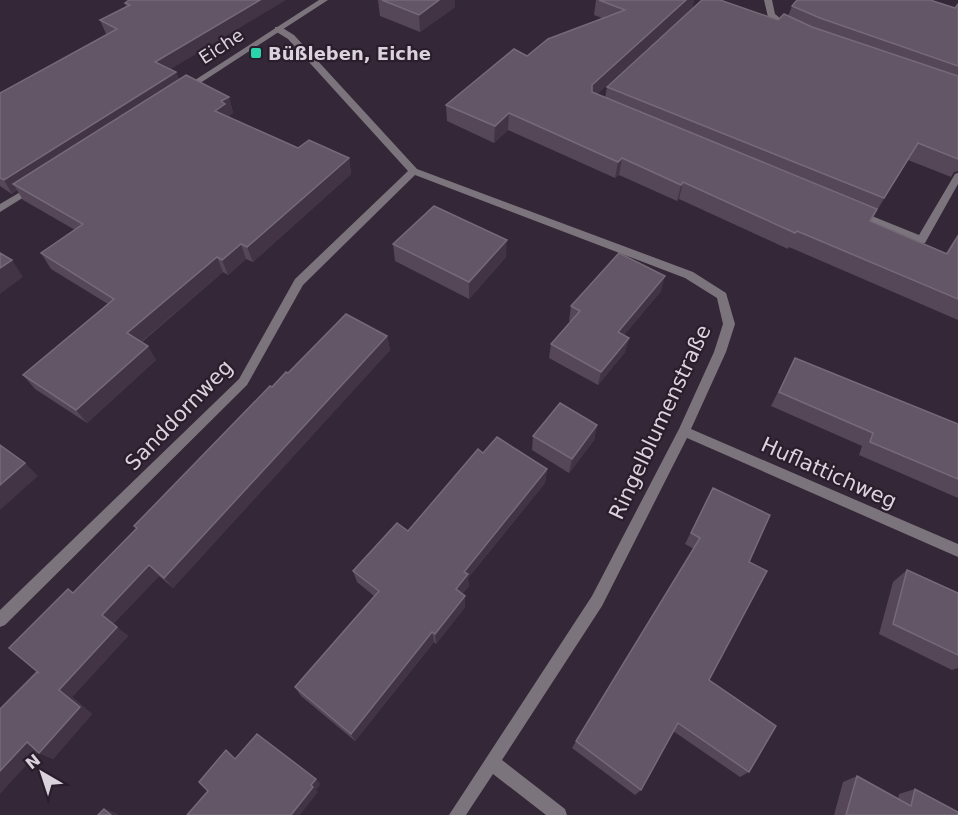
<svg xmlns="http://www.w3.org/2000/svg" width="958" height="815" font-family="'DejaVu Sans',sans-serif">
	<style>
		.lines { fill: none; stroke-linecap: round; stroke-linejoin: round }
		.service { fill: #7c747d; fill-rule: evenodd }
		.minor { fill: #7c747d; fill-rule: evenodd }
		.tertiary { fill: #7c747d; fill-rule: evenodd }
		.wall { fill: #554758 }
		.shaded-wall { fill: #423445 }
		.building { fill: #635666; stroke: #766a79; stroke-width: 1.5 }
		.poi-dot { fill: #2bd5ac; stroke: #2a1d2c; stroke-width: 2 }
		.labels { text-anchor: middle; dominant-baseline: central; stroke-width: 4.5; stroke-linejoin: round; paint-order: stroke }
		.far-street-label { font-size: 18px; fill: #dad2dc; stroke: #2a1d2c }
		.far-poi-label { font-size: 18px; font-weight: bold; fill: #dad2dc; stroke: #2a1d2c; text-anchor: start }
		.street-label { font-size: 21px; fill: #dad2dc; stroke: #2a1d2c }
	</style>
	<rect width="100%" height="100%" fill="#342737"/>
	<g class="lines">
		<!-- service -->
		<polygon class="service" points="958,173 958,184 925,243 917,243 854,216 853,214 854,212 862,212 919,235 955,174"/>
		<!-- minor -->
		<g class="minor">
			<polygon points="764,0 772,0 775,14 791,27 791,31 785,31 768,17"/>
			<polygon points="275,27 281,27 294,35 417,169 693,272 726,293 735,324 726,352 691,429 958,544 958,557 687,438 602,606 502,760 565,809 567,815 546,815 493,774 466,815 449,815 592,596 679,429 714,352 723,324 717,298 685,278 415,175 303,285 247,385 5,625 0,627 0,610 239,379 295,279 408,171 288,39 275,31"/>
		</g>
		<!-- tertiary -->
		<g class="tertiary">
			<polygon points="319,0 328,0 188,91 181,89"/>
			<polygon points="34,184 37,185 37,189 0,212 0,204"/>
		</g>
	</g>
	<!-- wall -->
	<g class="wall">
		<polygon points="129,0 171,69 176,72 179,80 229,97 233,113 229,116 230,117 298,148 349,158 351,174 253,262 246,259 228,275 223,272 142,342 156,360 87,423 35,389 23,375 108,304 51,269 41,253 75,230 23,200 17,190 12,194 0,186 0,93 107,35 106,34 100,20 126,7 125,3"/>
		<polygon points="378,0 455,0 455,7 420,32 380,16"/>
		<polygon points="596,0 694,0 692,8 597,94 605,98 607,87 788,16 792,6 955,8 958,4 958,171 954,172 951,177 908,160 870,222 946,253 958,234 958,320 789,247 788,249 679,199 677,201 619,175 615,178 508,130 494,143 447,121 446,105 527,56 602,18 594,15"/>
		<polygon points="393,244 506,257 469,299 395,261"/>
		<polygon points="661,291 624,335 629,338 625,352 598,385 549,358 551,344 571,322 569,321 571,306"/>
		<polygon points="387,336 390,350 173,588 159,576 113,624 128,636 72,697 92,714 53,759 39,753 38,752 37,672 73,593 137,529 134,526 272,387 288,373"/>
		<polygon points="795,358 958,424 958,498 859,455 862,446 771,406"/>
		<polygon points="597,425 594,440 569,473 532,450 533,436"/>
		<polygon points="483,453 547,469 545,483 468,578 469,586 462,594 465,607 436,644 434,642 355,741 301,696 295,687 374,596 357,582 353,571 408,531"/>
		<polygon points="713,488 749,562 709,680 749,772 740,777 673,731 641,790 635,795 572,748 694,549 685,544"/>
		<polygon points="907,570 958,593 958,668 952,670 879,634 893,582"/>
		<polygon points="857,776 898,799 899,794 915,789 958,815 834,815 843,782"/>
	</g>
	<!-- shaded-wall -->
	<g class="shaded-wall">
		<polygon points="260,0 286,0 161,75 155,62"/>
		<polygon points="439,0 455,0 455,7 420,32 419,15"/>
		<polygon points="686,0 694,0 692,8 589,101 592,85"/>
		<polygon points="176,72 181,86 13,184 17,190 12,194 4,180"/>
		<polygon points="229,97 233,113 229,116 230,120 215,111 221,101"/>
		<polygon points="509,113 508,130 494,143 495,126"/>
		<polygon points="918,143 908,160 875,214 884,198"/>
		<polygon points="349,158 351,174 253,262 247,247"/>
		<polygon points="622,158 619,175 615,178 618,162"/>
		<polygon points="683,182 679,199 677,201 681,185"/>
		<polygon points="507,240 506,257 469,299 469,282"/>
		<polygon points="241,244 246,259 228,275 222,260"/>
		<polygon points="217,257 223,272 135,347 127,333"/>
		<polygon points="12,260 23,277 0,294 0,268"/>
		<polygon points="665,276 661,291 615,346 618,332"/>
		<polygon points="387,336 390,350 173,588 164,578"/>
		<polygon points="629,338 625,352 598,385 601,372"/>
		<polygon points="148,346 156,360 87,423 76,410"/>
		<polygon points="597,425 594,440 569,473 572,459"/>
		<polygon points="25,463 38,476 0,510 0,485"/>
		<polygon points="547,469 545,483 468,578 469,586 456,600 456,589 464,572"/>
		<polygon points="149,565 159,576 113,624 102,615"/>
		<polygon points="465,596 465,607 436,644 435,634"/>
		<polygon points="117,627 128,636 72,697 92,714 53,759 39,753 59,690"/>
		<polygon points="432,632 434,642 355,741 351,734"/>
		<polygon points="27,742 42,748 0,794 0,771"/>
		<polygon points="316,779 321,784 316,790 311,785"/>
		<polygon points="313,787 318,792 300,815 291,815"/>
		<polygon points="104,809 116,813 119,815 111,815"/>
	</g>
	<!-- building -->
	<g class="building">
		<polygon points="129,0 260,0 155,62 176,72 4,180 0,178 0,93 117,29 100,20 130,5 125,3"/>
		<polygon points="382,0 439,0 419,15"/>
		<polygon points="599,0 686,0 592,85 592,92 877,209 870,221 947,254 958,236 958,299 797,231 795,233 683,182 681,185 622,158 618,162 509,113 495,126 446,105 514,49 527,56 548,39 625,10"/>
		<polygon points="702,0 720,0 778,20 784,14 812,27 958,76 958,159 918,143 884,198 607,87"/>
		<polygon points="797,0 930,0 955,8 958,4 958,66 820,18 792,6"/>
		<polygon points="186,75 229,97 221,101 225,104 215,111 298,148 309,140 349,158 247,247 241,244 222,260 217,257 127,333 148,346 76,410 23,375 114,299 41,253 83,224 13,184"/>
		<polygon points="434,206 507,240 469,282 393,244"/>
		<polygon points="0,253 12,260 0,268"/>
		<polygon points="619,253 665,276 618,332 629,338 601,372 551,344 580,311 571,306"/>
		<polygon points="346,314 387,336 164,578 149,565 102,615 117,627 59,690 80,707 39,753 27,742 0,771 0,709 37,672 39,673 9,648 68,589 73,593 137,528 134,526 270,386 272,387 286,372 288,373"/>
		<polygon points="795,358 958,424 958,479 870,442 873,433 779,392"/>
		<polygon points="560,403 597,425 572,459 533,436"/>
		<polygon points="497,437 547,469 464,572 468,574 456,589 465,596 435,634 432,632 351,734 295,687 379,591 353,571 397,523 408,531 478,449 483,453"/>
		<polygon points="0,445 25,463 0,485"/>
		<polygon points="713,488 770,515 749,562 767,571 709,680 776,726 749,772 678,723 641,790 576,741 700,538 691,533"/>
		<polygon points="907,570 958,593 958,655 893,624"/>
		<polygon points="257,734 316,779 311,785 313,787 291,815 187,815 208,791 199,782 226,750 235,759"/>
		<polygon points="857,776 911,806 915,789 958,812 958,815 846,815"/>
		<polygon points="104,809 111,815 98,815"/>
	</g>
	<!-- markers -->
	<rect class="poi-dot" x="250" y="47" width="12" height="12" rx="3"/>
	<g class="labels">
		<!-- far-street labels -->
		<g class="far-street-label">
			<text transform="translate(221 46) rotate(-33)">Eiche</text>
		</g>
		<!-- far-poi labels -->
		<g class="far-poi-label">
			<text x="268" y="53">Büßleben, Eiche</text>
		</g>
		<!-- street labels -->
		<g class="street-label">
			<text transform="translate(179 415) rotate(-46)">Sanddornweg</text>
			<text transform="translate(660 422) rotate(-65)">Ringelblumenstraße</text>
			<text transform="translate(829 473) rotate(24)">Huflattichweg</text>
		</g>
	</g>
	<!-- north arrow -->
	<g transform="translate(42 773) rotate(321)" stroke="#2a1d2c" stroke-width="4.5" paint-order="stroke">
	<path d="M0-4.5L10 22L0 15L-10 22Z" fill="#dad2dc"/>
	<text y="-9" font-size="16" font-weight="bold" text-anchor="middle" fill="#dad2dc">N</text>
	</g>
</svg>
